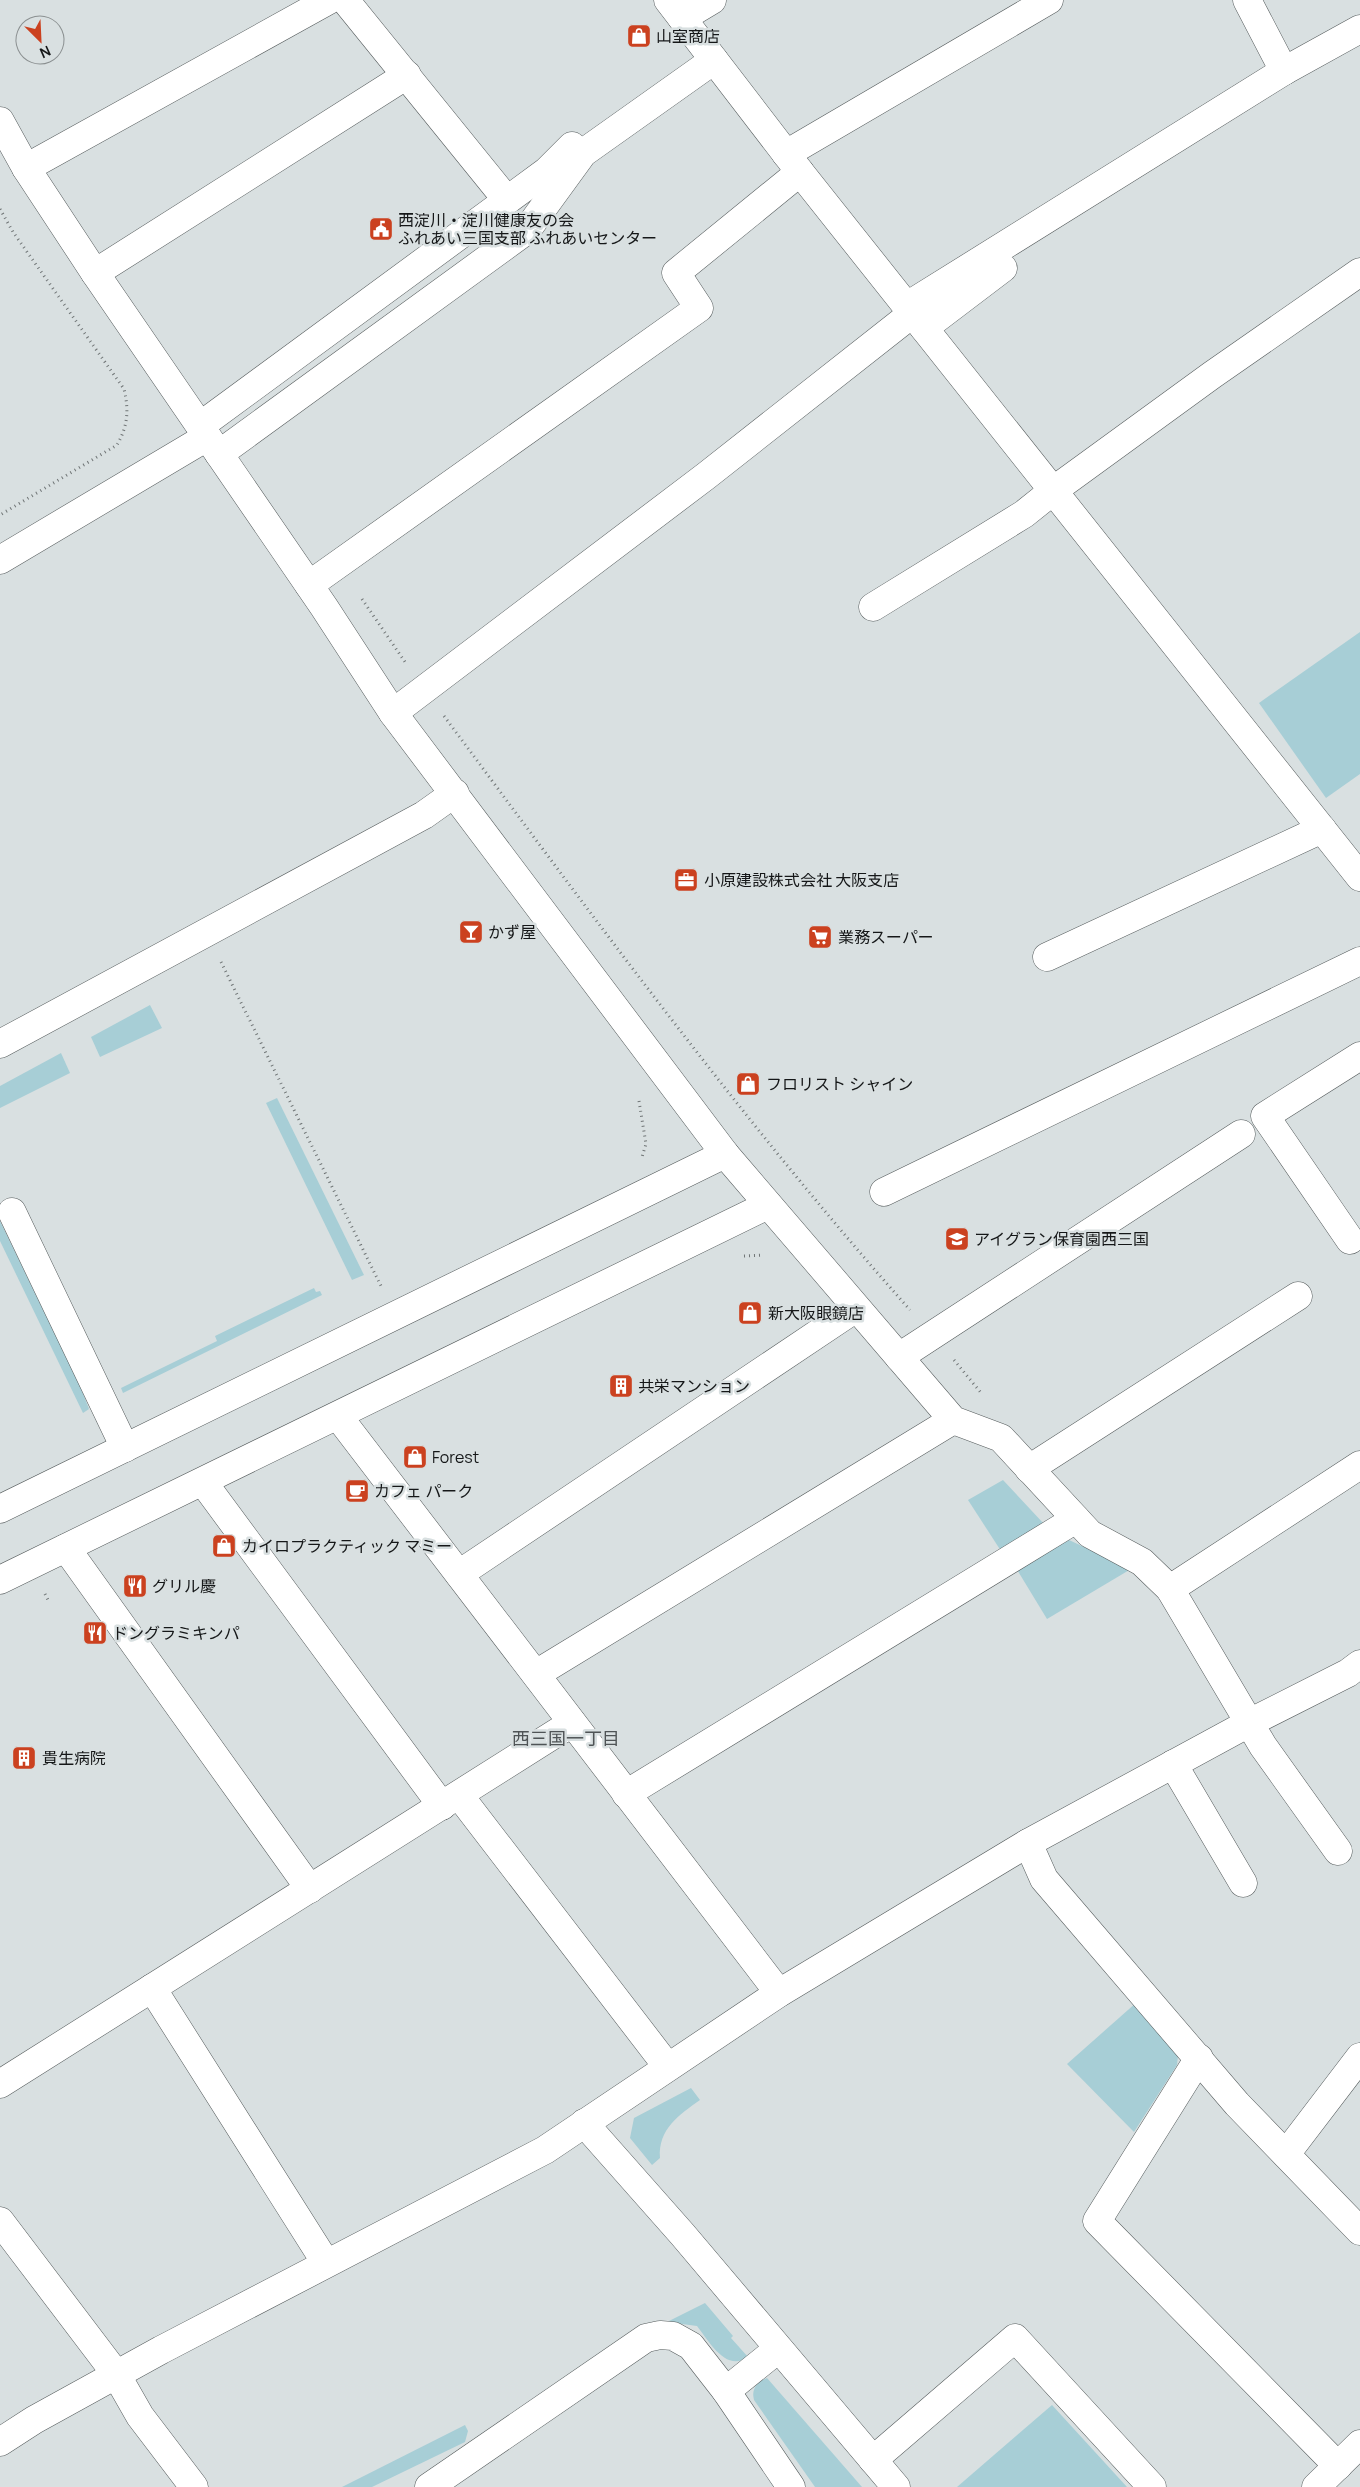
<svg xmlns="http://www.w3.org/2000/svg" width="1360" height="2487" font-family="Manrope,'Noto Sans JP',sans-serif">
	<style>
		.green { fill: #a7ced6 }
		.lines { fill: none; stroke-linecap: round; stroke-linejoin: round }
		.minor-casing { stroke: #565c5d; stroke-width: 29 }
		.path { stroke: #707576; stroke-width: 3; stroke-dasharray: 1 4; stroke-linecap: butt }
		.minor { stroke: #fff; stroke-width: 28 }
		.labels { text-anchor: middle; dominant-baseline: central; stroke-width: 5; stroke-linejoin: round; paint-order: stroke }
		.poi-label { font-size: 16px; fill: #151718; stroke: #d9e0e1; text-anchor: start }
		.neighbourhood-label { font-size: 18px; fill: #4f5456; stroke: #d9e0e1 }
	</style>
	<rect width="100%" height="100%" fill="#d9e0e1"/>
	<!-- green -->
	<g class="green">
		<polygon points="1360,632 1360,774 1326,798 1259,703"/>
		<polygon points="150,1005 162,1028 100,1057 91,1037"/>
		<polygon points="61,1053 70,1073 0,1108 0,1086"/>
		<polygon points="277,1098 364,1275 352,1280 266,1103"/>
		<polygon points="0,1221 79,1383 89,1409 83,1413 0,1241"/>
		<polygon points="314,1288 316,1292 320,1291 322,1295 123,1393 121,1388 217,1341 215,1336"/>
		<polygon points="1003,1480 1045,1525 1001,1551 968,1500"/>
		<polygon points="1069,1540 1131,1569 1047,1619 1016,1568"/>
		<polygon points="1137,2002 1178,2056 1177,2065 1134,2132 1067,2064"/>
		<path d="M691 2088 700 2100C679 2115 658 2129 660 2158L652 2165 630 2138 634 2118Z"/>
		<path d="M705 2303 733 2336 731 2338 748 2357C726 2373 709 2341 697 2326L667 2322Z"/>
		<path d="M767 2378 862 2487H815L754 2400C751 2389 757 2382 767 2378Z"/>
		<polygon points="1052,2405 1127,2487 957,2487"/>
		<polygon points="465,2425 468,2431 465,2442 372,2487 342,2487"/>
	</g>
	<g class="lines">
		<defs>
			<g id="minor">
				<polyline points="345,0 507,200"/>
				<polyline points="668,0 800,172 1360,877"/>
				<polyline points="1247,0 1284,71"/>
				<polyline points="682,18 712,0"/>
				<polyline points="0,121 26,168 95,273 324,607 393,713 725,1154 953,1420 1001,1438 1090,1534 1142,1562 1170,1589 1263,1746 1338,1851"/>
				<polyline points="786,154 1049,0"/>
				<polyline points="26,168 329,0"/>
				<polyline points="95,273 407,75"/>
				<polyline points="907,306 1284,71 1360,29"/>
				<polyline points="924,328 1003,268"/>
				<polyline points="200,426 547,171 572,146"/>
				<polyline points="219,454 527,230 583,153 714,60"/>
				<polyline points="0,560 207,437"/>
				<polyline points="309,585 699,308 676,273 800,172"/>
				<polyline points="873,607 1024,514 1054,490 1212,375 1360,272"/>
				<polyline points="393,713 706,476 913,313"/>
				<polyline points="1047,957 1322,829"/>
				<polyline points="0,1044 424,815 455,793"/>
				<polyline points="884,1192 1360,961"/>
				<polyline points="12,1212 125,1448"/>
				<polyline points="1350,1240 1265,1116 1360,1056"/>
				<polyline points="899,1357 1241,1134"/>
				<polyline points="338,1416 779,1993"/>
				<polyline points="1029,1469 1298,1296"/>
				<polyline points="203,1482 442,1806"/>
				<polyline points="0,1509 725,1154"/>
				<polyline points="66,1548 310,1889"/>
				<polyline points="459,1574 856,1308"/>
				<polyline points="0,1580 768,1205"/>
				<polyline points="1170,1589 1360,1465"/>
				<polyline points="536,1674 953,1420"/>
				<polyline points="1173,1764 1243,1883"/>
				<polyline points="626,1794 1076,1519"/>
				<polyline points="459,1795 667,2066"/>
				<polyline points="1028,1843 1044,1879 1237,2104 1360,2231"/>
				<polyline points="152,1988 326,2263"/>
				<polyline points="1199,2058 1097,2221 1338,2466"/>
				<polyline points="0,2084 572,1723"/>
				<polyline points="584,2123 683,2235 896,2487"/>
				<polyline points="1286,2154 1360,2057"/>
				<polyline points="0,2221 116,2374 140,2416 194,2487"/>
				<polyline points="726,2391 778,2349"/>
				<polyline points="0,2442 34,2420 161,2350 545,2150 779,1993 1028,1843 1249,1723 1348,1673 1360,1664"/>
				<polyline points="873,2460 1015,2338 1152,2487"/>
				<polyline points="429,2487 646,2338 660,2335 673,2336 691,2346 726,2391 791,2487"/>
				<polyline points="1316,2487 1360,2444"/>
			</g>
		</defs>
		<!-- minor casing -->
		<use href="#minor" class="minor-casing"/>
		<!-- path -->
		<g class="path">
			<path d="M0 209 13 232 124 389C129 410 128 426 117 445L0 515"/>
			<polyline points="362,599 405,662"/>
			<path d="M444 716C594 918 743 1122 910 1310"/>
			<polyline points="221,962 381,1286"/>
			<polyline points="639,1101 646,1144 642,1157"/>
			<polyline points="744,1256 763,1255"/>
			<polyline points="954,1360 982,1394"/>
			<polyline points="45,1594 49,1602"/>
		</g>
		<!-- minor -->
		<use href="#minor" class="minor"/>
	</g>
	<!-- icons -->
	<defs>
		<symbol id="shop-square" viewBox="-11 -11 22 22"><rect x="-9" y="-9" width="18" height="18" rx="4" fill="#cb411f" stroke="#d9e0e1"/><path d="M-5-2.5h2.3a2.7 3.5 0 0 1 5.4 0H5L5.5 6h-11ZM-1.5-2.5h3a1.5 2.3 0 0 0-3 0Z" fill="#fff"/></symbol>
		<symbol id="civic-square" viewBox="-11 -11 22 22"><rect x="-9" y="-9" width="18" height="18" rx="4" fill="#cb411f" stroke="#d9e0e1"/><path d="M-.6-6.5H3V-4.5H.6V-3L4-1V1h2V6H-6V1h2V-1L-.6-3ZM-1.2 2.5V6h2.4V2.5Z" fill="#fff"/></symbol>
		<symbol id="office-square" viewBox="-11 -11 22 22"><rect x="-9" y="-9" width="18" height="18" rx="4" fill="#cb411f" stroke="#d9e0e1"/><path d="M-6-3h4V-5.5h4V-3h4V5H-6ZM-1-4.5V-3h2v-1.5ZM-6 0V1H6V0Z" fill="#fff"/></symbol>
		<symbol id="bar-square" viewBox="-11 -11 22 22"><rect x="-9" y="-9" width="18" height="18" rx="4" fill="#cb411f" stroke="#d9e0e1"/><path d="M-6-5H6L.8 .8V4.5H3.5V6h-7V4.5H-.8V.8Z" fill="#fff"/></symbol>
		<symbol id="supermarket-square" viewBox="-11 -11 22 22"><rect x="-9" y="-9" width="18" height="18" rx="4" fill="#cb411f" stroke="#d9e0e1"/><path d="M-6-5.5h2.5l.6 2H6L4.5 2H-2.5L-4.4-4H-6ZM-1.5 3.2a1.3 1.3 0 1 0 .1 0ZM3 3.2a1.3 1.3 0 1 0 .1 0Z" fill="#fff"/></symbol>
		<symbol id="school-square" viewBox="-11 -11 22 22"><rect x="-9" y="-9" width="18" height="18" rx="4" fill="#cb411f" stroke="#d9e0e1"/><path d="M0-5L7-2L0 1L-7-2ZM-4 1L0 2.5L4 1V4Q0 6-4 4Z" fill="#fff"/></symbol>
		<symbol id="building-square" viewBox="-11 -11 22 22"><rect x="-9" y="-9" width="18" height="18" rx="4" fill="#cb411f" stroke="#d9e0e1"/><path d="M-4-6H4V6H1V3H-1V6H-4ZM-2.5-4.3h1.7v1.8h-1.7ZM.8-4.3h1.7v1.8H.8ZM-2.5-1h1.7V.8h-1.7ZM.8-1h1.7V.8H.8Z" fill="#fff"/></symbol>
		<symbol id="cafe-square" viewBox="-11 -11 22 22"><rect x="-9" y="-9" width="18" height="18" rx="4" fill="#cb411f" stroke="#d9e0e1"/><path d="M-5.5-4.5H6V0H3Q3 3.5 0 3.5H-2.5Q-5.5 3.5-5.5 0ZM3-3.2v2h1.7v-2ZM-6 4.5H4V6H-6Z" fill="#fff"/></symbol>
		<symbol id="restaurant-square" viewBox="-11 -11 22 22"><rect x="-9" y="-9" width="18" height="18" rx="4" fill="#cb411f" stroke="#d9e0e1"/><path d="M-5-6h1v4h1v-4h1v4h1v-4h1v5L-1.5 .5V6h-2V.5L-5-1ZM5-6V6H3V1.5H1.5Q1.5-4 5-6Z" fill="#fff"/></symbol>
	</defs>
	<g fill-rule="evenodd">
		<use href="#shop-square" x="625" y="22" width="28" height="28"/>
		<use href="#civic-square" x="367" y="215" width="28" height="28"/>
		<use href="#office-square" x="672" y="866" width="28" height="28"/>
		<use href="#bar-square" x="457" y="918" width="28" height="28"/>
		<use href="#supermarket-square" x="806" y="923" width="28" height="28"/>
		<use href="#shop-square" x="734" y="1070" width="28" height="28"/>
		<use href="#school-square" x="943" y="1225" width="28" height="28"/>
		<use href="#shop-square" x="736" y="1299" width="28" height="28"/>
		<use href="#building-square" x="607" y="1372" width="28" height="28"/>
		<use href="#shop-square" x="401" y="1443" width="28" height="28"/>
		<use href="#cafe-square" x="343" y="1477" width="28" height="28"/>
		<use href="#shop-square" x="210" y="1532" width="28" height="28"/>
		<use href="#restaurant-square" x="121" y="1572" width="28" height="28"/>
		<use href="#restaurant-square" x="81" y="1619" width="28" height="28"/>
		<use href="#building-square" x="10" y="1744" width="28" height="28"/>
	</g>
	<g class="labels">
		<!-- poi labels -->
		<g class="poi-label">
			<text x="656" y="36">山室商店</text>
			<text x="398" y="220">西淀川・淀川健康友の会<tspan x="398" dy="18">ふれあい三国支部 ふれあいセンター</tspan></text>
			<text x="704" y="880">小原建設株式会社 大阪支店</text>
			<text x="488" y="932">かず屋</text>
			<text x="838" y="937">業務スーパー</text>
			<text x="766" y="1084">フロリスト シャイン</text>
			<text x="974" y="1239">アイグラン保育園西三国</text>
			<text x="768" y="1313">新大阪眼鏡店</text>
			<text x="638" y="1386">共栄マンション</text>
			<text x="432" y="1457">Forest</text>
			<text x="374" y="1491">カフェ パーク</text>
			<text x="242" y="1546">カイロプラクティック マミー</text>
			<text x="152" y="1586">グリル慶</text>
			<text x="112" y="1633">ドングラミキンパ</text>
			<text x="42" y="1758">貴生病院</text>
		</g>
		<!-- neighbourhood labels -->
		<g class="neighbourhood-label">
			<text x="566" y="1738">西三国一丁目</text>
		</g>
	</g>
	<!-- north arrow -->
	<g transform="translate(40 40) rotate(156)"><circle r="24" fill="#d9e0e1" stroke="#8b9091"/>
	<path d="M0-4L9 19L0 12L-9 19Z" fill="#cb411f"/>
	<text y="-8" font-size="14" font-weight="bold" text-anchor="middle" fill="#151718">N</text>
	</g>
</svg>
